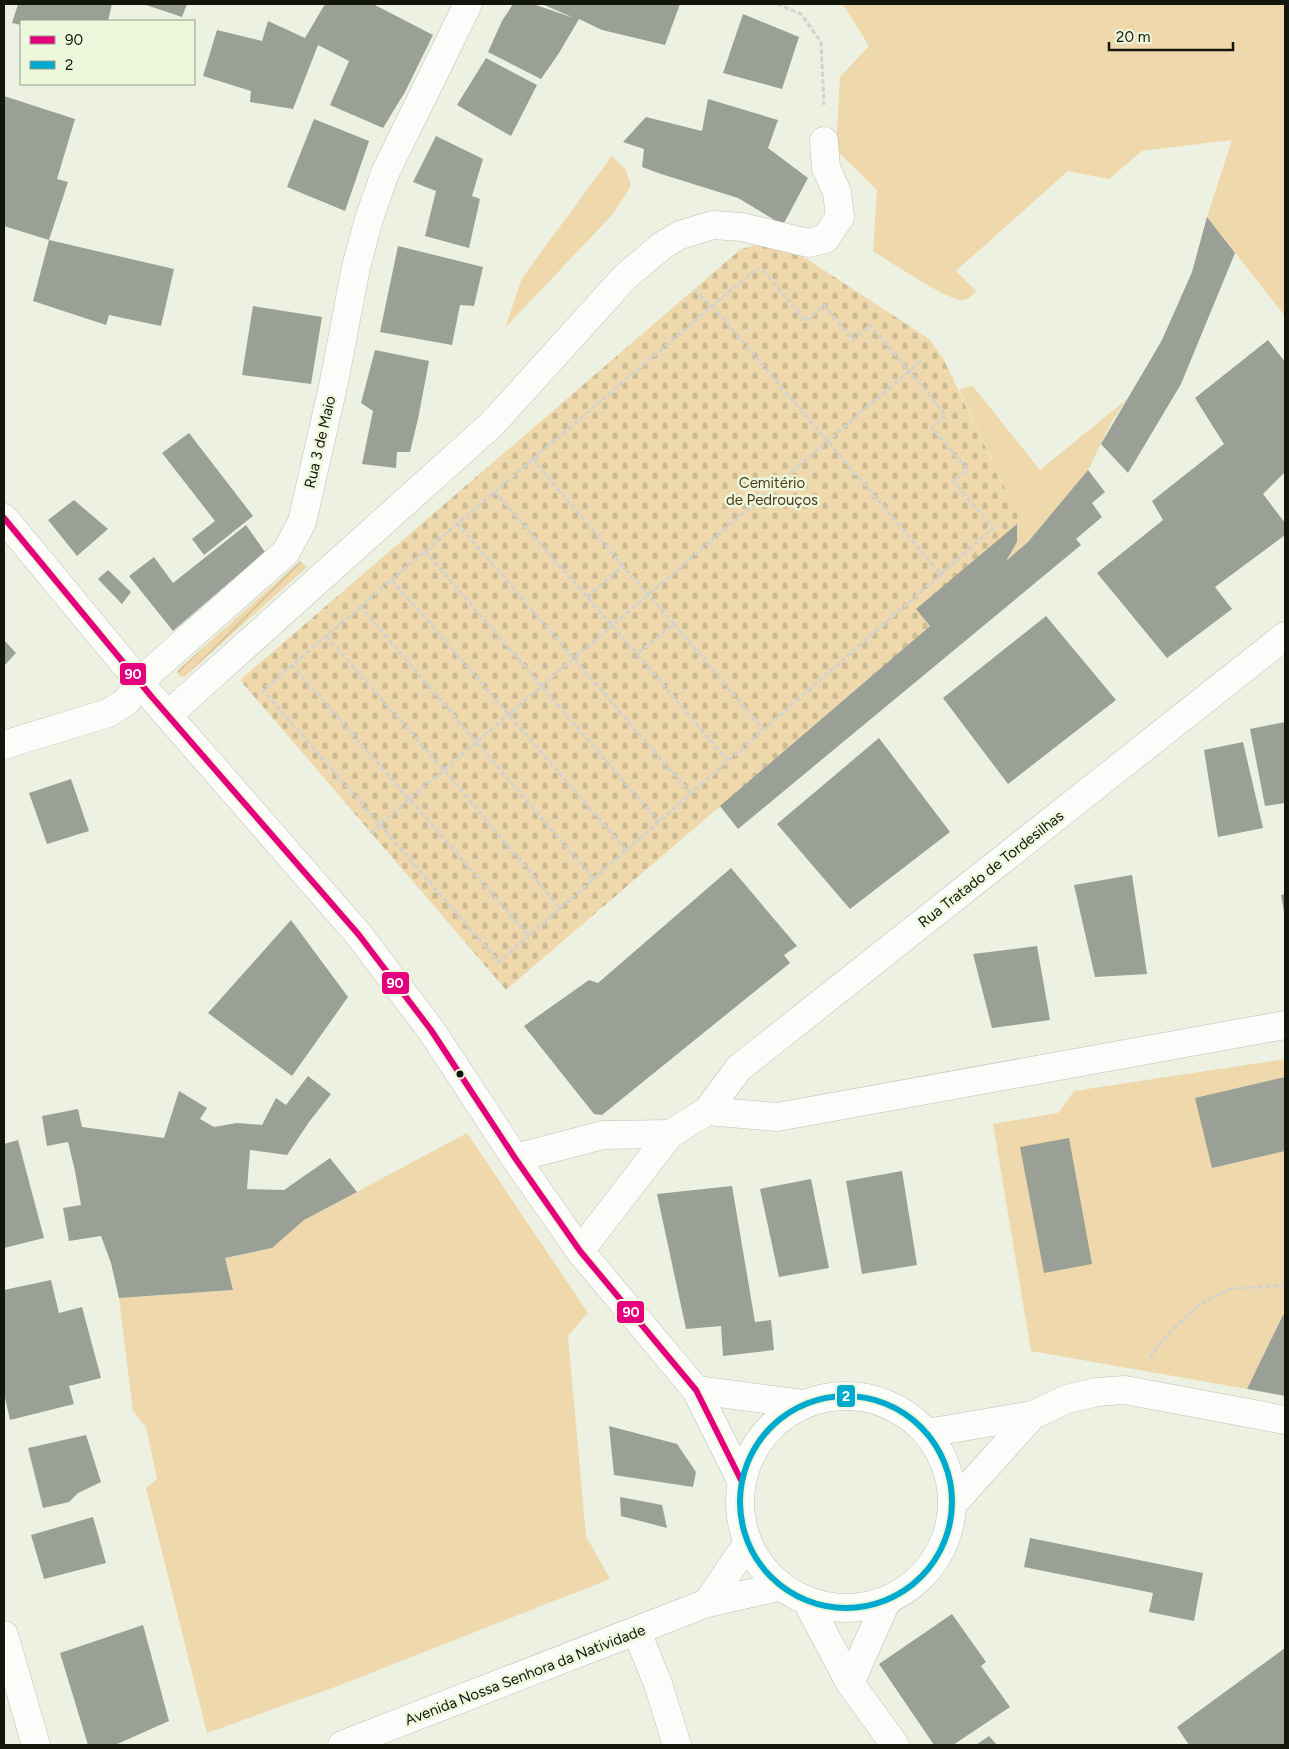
<svg xmlns="http://www.w3.org/2000/svg" width="1289" height="1749" font-family="Figtree,sans-serif">
	<style>
		.grass { fill: #efd9ac }
		.cemetery { fill: url(#cemetery-stones) }
		.garden { fill: url(#garden-furrows) }
		.building { fill: #9aa096 }
		.lines { fill: none; stroke-linecap: round; stroke-linejoin: round }
		.minor-casing { stroke: #bdc1b5; stroke-width: 29 }
		.major-casing { stroke: #bdc1b5; stroke-width: 29 }
		.path { stroke: #d2d3cf; stroke-width: 3; stroke-dasharray: 5 2.5; stroke-linecap: butt }
		.minor { stroke: #fcfdfb; stroke-width: 28 }
		.major { stroke: #fcfdfb; stroke-width: 28 }
		.bus-1-casing { stroke: #edf7dc; stroke-width: 10 }
		.bus-2-casing { stroke: #edf7dc; stroke-width: 10 }
		.bus-1 { stroke: #e5007d; stroke-width: 6 }
		.bus-2 { stroke: #00a9ce; stroke-width: 6 }
		.bus-dot { fill: #13160d; stroke: #edf7dc; stroke-width: 2 }
		.labels { text-anchor: middle; dominant-baseline: central; stroke-width: 5; stroke-linejoin: round; paint-order: stroke }
		.street-label { font-size: 15px; fill: #13160d; stroke: #edf7dc }
		.park-label { font-size: 15px; fill: #4e3c1c; stroke: #edf7dc }
		.line-badge { stroke: #edf7dc; stroke-width: 2 }
		.badge-label { font-size: 14px; text-anchor: middle; font-weight: bold; fill: #fff }
	</style>
	<defs>
		<pattern id="cemetery-stones" width="16" height="16" patternUnits="userSpaceOnUse" patternTransform="scale(1.25)"><rect width="16" height="16" fill="#efd9ac"/><path d="M2 7V4a2 2 0 0 1 4 0v3zM10 15v-3a2 2 0 0 1 4 0v3z" fill="#ccba93"/></pattern>
		<pattern id="garden-furrows" width="10" height="10" patternUnits="userSpaceOnUse" patternTransform="scale(1.25)"><rect width="10" height="10" fill="#efd9ac"/><path d="M-1 1l2-2M0 10L10 0M9 11l2-2" fill="none" stroke="#ccba93"/></pattern>
	</defs>
	<rect width="100%" height="100%" fill="#ecf1e2"/>
	<!-- grass -->
	<g class="grass">
		<path d="M837 4H1285V316L1207 217 1232 140 1142 151 1109 179 1068 171 956 271 976 291C972 295 968 300 963 300 950 302 887 260 873 251L877 190 836 150 840 77 869 46 844 6Z"/>
		<polygon points="612,156 626,170 631,186 613,214 505,328 522,278"/>
		<polygon points="972,385 1040,470 1127,399 1111,423 1088,470 1028,542 1006,561 1017,524 1018,515 959,390"/>
		<polygon points="1285,1059 1285,1315 1283,1315 1247,1389 1031,1351 993,1124 1058,1113 1074,1091"/>
		<polygon points="467,1133 588,1313 568,1336 586,1536 610,1579 335,1687 207,1733 146,1488 157,1479 146,1427 133,1411 119,1298 233,1290 225,1258 272,1248 304,1220"/>
	</g>
	<!-- cemetery -->
	<polygon class="cemetery" points="759,244 782,250 807,259 929,339 943,358 1018,515 1017,542 1006,561 506,990 240,680 741,249"/>
	<!-- garden -->
	<polygon class="garden" points="300,561 307,567 184,677 179,676 177,671"/>
	<!-- building -->
	<g class="building">
		<polygon points="18,4 112,4 108,21 21,21 21,25 12,23"/>
		<polygon points="143,4 187,4 182,17"/>
		<polygon points="325,4 373,4 433,35 405,92 383,128 330,105 349,61 318,45 293,109 250,102 251,91 203,76 217,30 262,41 268,21 305,38"/>
		<polygon points="513,4 533,4 574,18 542,4 680,4 665,45 602,30 579,19 559,53 541,79 488,52 502,21"/>
		<polygon points="743,14 799,37 782,89 723,73"/>
		<polygon points="486,58 537,85 511,136 457,105"/>
		<polygon points="4,96 75,119 57,179 68,182 49,240 4,226"/>
		<polygon points="708,99 778,120 768,148 808,178 783,225 738,198 661,174 642,167 644,149 623,142 646,117 702,131"/>
		<polygon points="314,119 369,141 345,211 287,187"/>
		<polygon points="436,136 483,159 472,196 480,199 469,248 425,236 436,191 413,182"/>
		<polygon points="1207,217 1235,253 1181,384 1128,473 1101,444 1162,340 1192,272"/>
		<polygon points="49,240 174,269 161,326 109,315 106,325 33,301"/>
		<polygon points="398,246 483,267 474,306 460,305 452,345 380,332"/>
		<polygon points="253,306 322,317 311,384 242,375"/>
		<polygon points="1268,340 1285,362 1285,472 1263,494 1285,523 1285,535 1215,587 1232,609 1167,658 1097,573 1163,520 1152,501 1224,444 1195,398"/>
		<polygon points="375,350 429,361 418,419 410,452 397,452 396,468 362,464 373,411 361,403"/>
		<polygon points="189,433 253,516 204,555 192,539 215,521 162,453"/>
		<polygon points="1088,470 1105,492 1092,503 1102,517 1076,539 1081,545 738,829 720,806 930,626 916,609 1017,524 1017,542 1006,561 1028,542"/>
		<polygon points="74,500 108,529 77,556 48,520"/>
		<polygon points="246,525 265,552 173,631 129,576 154,557 173,583"/>
		<polygon points="108,570 131,592 122,604 98,579"/>
		<polygon points="1046,616 1116,700 1008,784 943,698"/>
		<polygon points="4,640 16,653 4,666"/>
		<polygon points="1285,722 1285,803 1265,806 1250,729"/>
		<polygon points="879,738 950,832 850,909 777,824"/>
		<polygon points="1243,742 1263,828 1218,837 1204,750"/>
		<polygon points="71,779 89,831 47,844 29,793"/>
		<polygon points="731,868 797,946 784,955 790,963 602,1115 594,1114 524,1026 589,980 598,983"/>
		<polygon points="1132,875 1147,974 1095,977 1074,885"/>
		<polygon points="1285,894 1285,912 1284,912 1281,895"/>
		<polygon points="291,920 348,997 292,1076 208,1013"/>
		<polygon points="1037,946 1050,1020 992,1028 973,954"/>
		<polygon points="308,1076 331,1094 309,1122 287,1155 250,1150 247,1189 284,1190 330,1158 357,1192 304,1220 272,1248 225,1258 233,1290 119,1298 111,1263 101,1236 69,1241 63,1208 81,1205 75,1171 68,1142 47,1146 42,1116 78,1109 82,1127 164,1138 179,1091 207,1108 200,1119 214,1127 237,1123 262,1125 276,1098 286,1105"/>
		<polygon points="1285,1077 1285,1151 1212,1168 1195,1098"/>
		<polygon points="1069,1138 1092,1264 1044,1273 1020,1147"/>
		<polygon points="18,1140 44,1238 4,1248 4,1144"/>
		<polygon points="902,1171 917,1265 862,1274 846,1181"/>
		<polygon points="811,1179 829,1268 779,1277 760,1189"/>
		<polygon points="732,1186 755,1322 771,1320 774,1350 723,1356 721,1326 686,1329 657,1194"/>
		<polygon points="51,1280 59,1313 82,1307 101,1378 69,1386 74,1404 10,1420 4,1393 4,1290"/>
		<polygon points="1283,1315 1285,1315 1285,1396 1247,1389"/>
		<polygon points="609,1426 677,1444 696,1472 693,1487 614,1475"/>
		<polygon points="86,1435 101,1482 78,1493 69,1502 43,1508 28,1448"/>
		<polygon points="620,1497 662,1505 667,1528 621,1516"/>
		<polygon points="93,1517 106,1563 44,1579 31,1535"/>
		<polygon points="1030,1538 1203,1573 1194,1621 1149,1612 1153,1593 1024,1567"/>
		<polygon points="952,1614 986,1662 981,1666 1010,1707 953,1745 934,1745 879,1664"/>
		<polygon points="143,1625 169,1721 115,1745 88,1745 60,1653"/>
		<polygon points="1285,1648 1285,1745 1189,1745 1177,1727"/>
		<polygon points="989,1736 997,1745 976,1745"/>
	</g>
	<g class="lines">
		<defs>
			<g id="minor">
				<polyline points="4,518 151,696 359,935 431,1030 515,1158 580,1251 696,1390 741,1480"/>
				<polyline points="168,715 492,424 626,276 663,245 680,235 713,225 742,227 808,243 825,239 840,217 837,192 826,168 824,141"/>
				<polyline points="4,745 108,713 126,702 139,682 286,552 302,522 334,382 356,267 369,219 385,173 468,4"/>
				<polyline points="707,1111 777,1117 1285,1025"/>
				<polyline points="515,1158 603,1135 670,1134"/>
				<polyline points="580,1251 670,1134 707,1111 739,1068 1285,636"/>
				<polyline points="696,1390 803,1404"/>
				<circle cx="846" cy="1502" r="106"/>
				<polyline points="927,1433 1033,1415 1067,1399 1097,1392 1125,1390 1285,1420"/>
				<polyline points="952,1505 1033,1415"/>
				<polyline points="806,1600 850,1683 895,1745"/>
				<polyline points="637,1632 658,1684 677,1745"/>
				<polyline points="4,1635 36,1745"/>
				<polyline points="850,1683 887,1600"/>
			</g>
			<g id="major">
				<polyline points="707,1603 748,1543"/>
				<polyline points="342,1745 707,1603 782,1586"/>
			</g>
		</defs>
		<!-- minor casing -->
		<use href="#minor" class="minor-casing"/>
		<!-- major casing -->
		<use href="#major" class="major-casing"/>
		<!-- path -->
		<g class="path">
			<polyline points="777,4 801,14 821,42 824,105"/>
			<polyline points="763,270 806,321 824,305 853,340 870,325 946,415 932,428 967,469 953,481 993,528 941,574"/>
			<polyline points="694,290 712,306 758,268"/>
			<polygon points="712,306 941,574 499,962 263,690"/>
			<polyline points="533,459 623,566"/>
			<polyline points="494,491 637,654 727,760"/>
			<polyline points="457,523 690,793"/>
			<polyline points="425,551 658,821"/>
			<polyline points="392,580 626,850"/>
			<polyline points="587,597 623,566 674,624 637,654"/>
			<polyline points="360,606 593,878"/>
			<polyline points="674,624 763,729"/>
			<polyline points="326,636 444,770 560,908"/>
			<polyline points="292,665 528,935"/>
			<polyline points="370,833 921,361"/>
			<polyline points="1150,1358 1167,1335 1199,1305 1230,1289 1285,1285"/>
		</g>
		<!-- minor -->
		<use href="#minor" class="minor"/>
		<!-- major -->
		<use href="#major" class="major"/>
		<defs>
			<polyline id="bus-1" points="4,518 151,696 359,935 431,1030 515,1158 580,1251 696,1390 741,1480"/>
			<circle id="bus-2" cx="846" cy="1502" r="106"/>
		</defs>
		<!-- bus-1 casing -->
		<use href="#bus-1" class="bus-1-casing"/>
		<!-- bus-2 casing -->
		<use href="#bus-2" class="bus-2-casing"/>
		<!-- bus-1 -->
		<use href="#bus-1" class="bus-1"/>
		<!-- bus-2 -->
		<use href="#bus-2" class="bus-2"/>
	</g>
	<!-- markers -->
	<circle class="bus-dot" cx="460" cy="1074" r="4.5"/>
	<g class="labels">
		<!-- street labels -->
		<g class="street-label">
			<text transform="translate(320 442) rotate(-77)">Rua 3 de Maio</text>
			<text transform="translate(991 869) rotate(-38)">Rua Tratado de Tordesilhas</text>
			<text transform="translate(525 1675) rotate(-21)">Avenida Nossa Senhora da Natividade</text>
		</g>
		<!-- park labels -->
		<g class="park-label">
			<text x="772" y="483">Cemitério<tspan x="772" dy="17">de Pedrouços</tspan></text>
		</g>
	</g>
	<g class="line-badge">
		<rect x="119" y="662" width="28" height="24" rx="5" fill="#e5007d"/>
		<rect x="381" y="971" width="29" height="24" rx="5" fill="#e5007d"/>
		<rect x="616" y="1300" width="29" height="24" rx="5" fill="#e5007d"/>
		<rect x="836" y="1384" width="20" height="24" rx="5" fill="#00a9ce"/>
	</g>
	<g class="badge-label">
		<text x="133" y="679">90</text>
		<text x="395" y="988">90</text>
		<text x="631" y="1317">90</text>
		<text x="846" y="1401">2</text>
	</g>
	<!-- border -->
	<rect width="1289" height="1749" fill="none" stroke="#13160d" stroke-width="10"/>
	<!-- legend -->
	<rect x="20" y="20" width="175" height="65" fill="#edf7dc" stroke="#969d89"/>
	<rect x="30" y="36" width="25" height="8" fill="#e5007d" stroke="#969d89"/>
	<text x="65" y="45" font-size="15" fill="#13160d">90</text>
	<rect x="30" y="61" width="25" height="8" fill="#00a9ce" stroke="#969d89"/>
	<text x="65" y="70" font-size="15" fill="#13160d">2</text>
	<!-- scale -->
	<path d="M1109 42v8h124v-8" fill="none" stroke="#13160d" stroke-width="2.5"/>
	<text x="1116" y="42" font-size="15" fill="#13160d" stroke="#edf7dc" stroke-width="4" paint-order="stroke">20 m</text>
</svg>
